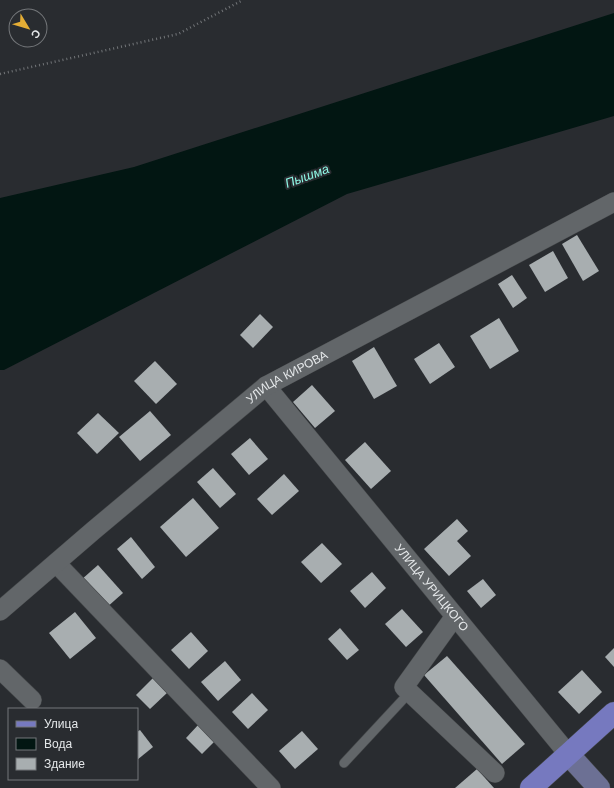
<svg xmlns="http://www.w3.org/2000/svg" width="614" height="788" font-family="Helvetica,sans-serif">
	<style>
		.water { fill: #021612 }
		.building { fill: #a8aeb0 }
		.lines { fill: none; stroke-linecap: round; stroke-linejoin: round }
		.lane-casing { stroke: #45484a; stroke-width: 10 }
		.street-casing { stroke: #45484a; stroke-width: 20 }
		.secondary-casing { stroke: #45484a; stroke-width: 23 }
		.primary-casing { stroke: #45484a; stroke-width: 23 }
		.path { stroke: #727578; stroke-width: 2.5; stroke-dasharray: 1 3; stroke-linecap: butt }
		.lane { stroke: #626669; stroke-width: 9 }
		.street { stroke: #626669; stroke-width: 19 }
		.secondary { stroke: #6c7094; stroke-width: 22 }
		.primary { stroke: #7679bf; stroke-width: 22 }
		.labels { text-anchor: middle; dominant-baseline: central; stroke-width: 4; stroke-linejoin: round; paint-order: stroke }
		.street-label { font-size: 12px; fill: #e5e8ea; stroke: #292c30 }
		.water-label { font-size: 13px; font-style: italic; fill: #8ff9e6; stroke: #292c30 }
	</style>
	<rect width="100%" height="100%" fill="#292c30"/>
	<!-- water -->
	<polygon class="water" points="614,13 614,116 347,194 4,370 0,370 0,198 134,167"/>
	<!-- building -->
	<g class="building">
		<polygon points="577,235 599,271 583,281 562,244"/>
		<polygon points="553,251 568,278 545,292 529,265"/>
		<polygon points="512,275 527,298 513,308 498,284"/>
		<polygon points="260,314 273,327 253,348 240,335"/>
		<polygon points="499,318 519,351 490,369 470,336"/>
		<polygon points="439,343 455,367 430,384 414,359"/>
		<polygon points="374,347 397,386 374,399 352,361"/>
		<polygon points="155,361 177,384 156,404 134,381"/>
		<polygon points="312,385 335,411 315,428 293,402"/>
		<polygon points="150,411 171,435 140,461 119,437"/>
		<polygon points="98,413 119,433 97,454 77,433"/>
		<polygon points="250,438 268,459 249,475 231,454"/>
		<polygon points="365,442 391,471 371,489 345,460"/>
		<polygon points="213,468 236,494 220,508 197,482"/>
		<polygon points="284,474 299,491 272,515 257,499"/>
		<polygon points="193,498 219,528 186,557 160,527"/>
		<polygon points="457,519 468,531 457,541 471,556 449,576 424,549"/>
		<polygon points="131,537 155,567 142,579 117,549"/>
		<polygon points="322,543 342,564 321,583 301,562"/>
		<polygon points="98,565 123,593 106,608 81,580"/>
		<polygon points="372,572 386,588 365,608 350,591"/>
		<polygon points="483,579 496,595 481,608 467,591"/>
		<polygon points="402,609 423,632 406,647 385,624"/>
		<polygon points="75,612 96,638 70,659 49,633"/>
		<polygon points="340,628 359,650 347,660 328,639"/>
		<polygon points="191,632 208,651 189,669 171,650"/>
		<polygon points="614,648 614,667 605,657"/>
		<polygon points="447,656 525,744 502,764 424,675"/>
		<polygon points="225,661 241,680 218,701 201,682"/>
		<polygon points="582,670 602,692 579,714 558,692"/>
		<polygon points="154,677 168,692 150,709 136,695"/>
		<polygon points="252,693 268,710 248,729 232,712"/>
		<polygon points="199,724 216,740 202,754 186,738"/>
		<polygon points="140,730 153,747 137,760 137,732"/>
		<polygon points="302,731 318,749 295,769 279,751"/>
		<polygon points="477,769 494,788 455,788"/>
	</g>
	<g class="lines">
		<defs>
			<polyline id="lane" points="344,763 410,692"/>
			<g id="street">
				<path id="s1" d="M266 386 569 755"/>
				<polyline points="56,563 271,788"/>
				<path id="s2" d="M0 611 94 530 266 386 614 202"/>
				<polyline points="455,616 404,687 495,773"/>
				<polyline points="0,669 32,700"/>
			</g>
			<polyline id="secondary" points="569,755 599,788"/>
			<polyline id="primary" points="531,788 614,713"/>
		</defs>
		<!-- lane casing -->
		<use href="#lane" class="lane-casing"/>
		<!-- street casing -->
		<use href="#street" class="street-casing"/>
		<!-- secondary casing -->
		<use href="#secondary" class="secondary-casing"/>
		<!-- primary casing -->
		<use href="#primary" class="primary-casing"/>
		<!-- path -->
		<polyline class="path" points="0,74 178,34 243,0"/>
		<!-- lane -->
		<use href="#lane" class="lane"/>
		<!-- street -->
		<use href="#street" class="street"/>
		<!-- secondary -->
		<use href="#secondary" class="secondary"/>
		<!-- primary -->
		<use href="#primary" class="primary"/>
	</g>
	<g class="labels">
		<!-- street labels -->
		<g class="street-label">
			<text stroke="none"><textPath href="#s2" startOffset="371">УЛИЦА КИРОВА</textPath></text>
			<text stroke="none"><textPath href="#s1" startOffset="261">УЛИЦА УРИЦКОГО</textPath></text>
		</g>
		<!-- water labels -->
		<g class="water-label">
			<text transform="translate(307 176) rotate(-20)">Пышма</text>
		</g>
	</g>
	<!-- legend -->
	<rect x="8" y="708" width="130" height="72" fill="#292c30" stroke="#74777a"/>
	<rect x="16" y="721" width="20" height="6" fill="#7679bf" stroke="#74777a"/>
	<text x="44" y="728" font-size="12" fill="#e5e8ea">Улица</text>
	<rect x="16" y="738" width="20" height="12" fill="#021612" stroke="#74777a"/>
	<text x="44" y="748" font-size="12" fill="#e5e8ea">Вода</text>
	<rect x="16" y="758" width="20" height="12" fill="#a8aeb0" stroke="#74777a"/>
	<text x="44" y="768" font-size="12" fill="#e5e8ea">Здание</text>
	<!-- north arrow -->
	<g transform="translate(28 28) rotate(128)"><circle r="19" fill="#292c30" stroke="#74777a"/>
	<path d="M0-3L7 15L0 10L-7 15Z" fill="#e4ad35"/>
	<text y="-6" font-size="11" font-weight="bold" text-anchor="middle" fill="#e5e8ea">С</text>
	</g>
</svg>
